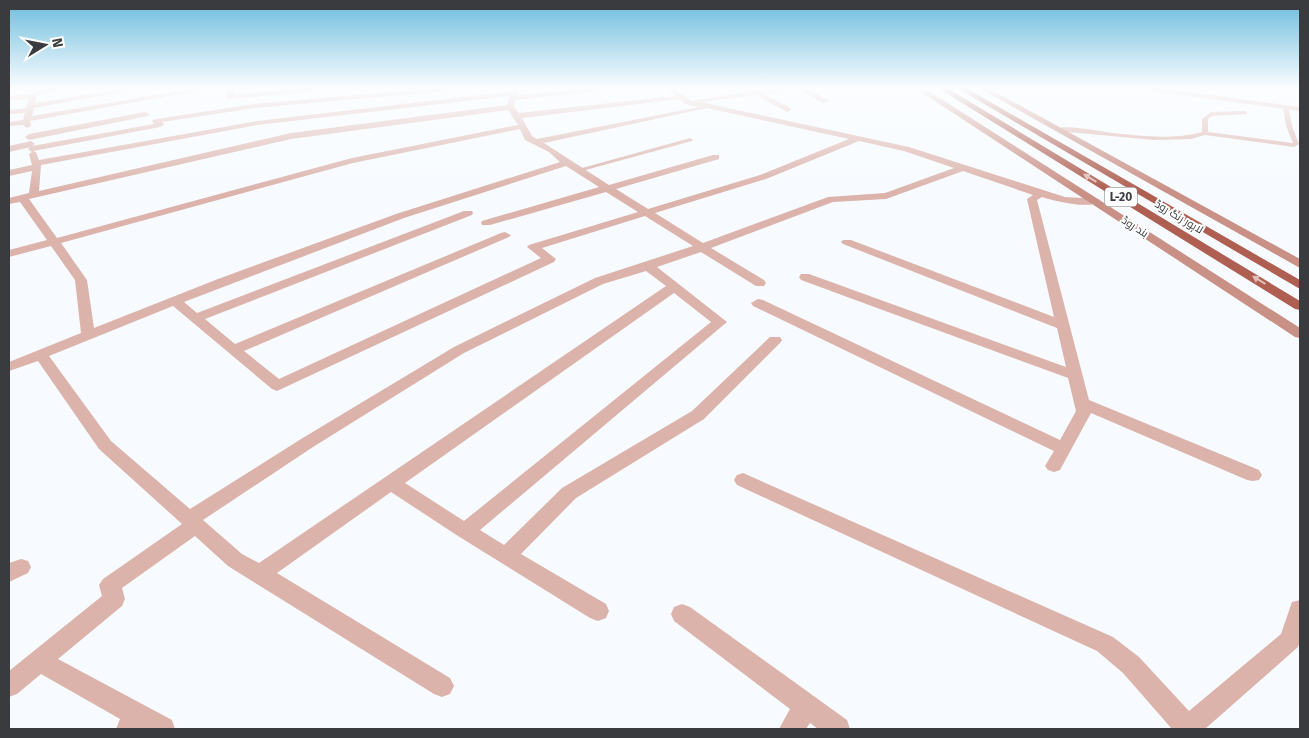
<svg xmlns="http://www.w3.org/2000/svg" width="1309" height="738" font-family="'Fira Sans',Cairo,sans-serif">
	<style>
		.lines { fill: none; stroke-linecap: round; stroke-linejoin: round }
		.lane { fill: #dbb3ab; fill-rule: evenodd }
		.street { fill: #dbb3ab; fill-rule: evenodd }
		.secondary { fill: #c99085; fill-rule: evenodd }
		.highway { fill: #ae5f51; fill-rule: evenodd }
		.oneway { fill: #dfbfb9 }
		.labels { text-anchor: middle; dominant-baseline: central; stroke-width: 4; stroke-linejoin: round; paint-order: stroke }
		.far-street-label { font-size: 11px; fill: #393b3e; stroke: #fff }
		.shield { fill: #fff; stroke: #747678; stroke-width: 1 }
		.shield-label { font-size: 12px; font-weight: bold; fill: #393b3e }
	</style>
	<rect width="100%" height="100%" fill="#f7fbff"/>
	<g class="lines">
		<!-- lane -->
		<g class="lane">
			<path d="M1286 106 1289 108 1292 126 1299 144 1294 147 1205 135 1191 139 1154 140 1057 131 1054 129C1065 124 1099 131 1112 133 1142 136 1173 140 1202 132V119L1211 112 1245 111 1247 112V114L1212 116 1208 119V132L1293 143 1286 126 1283 108Z"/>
			<polygon points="690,138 693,140 692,141 578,172 575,170"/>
		</g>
		<!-- street -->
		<g class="street">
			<polygon points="40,88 70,88 41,94 36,97 35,103 123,89 127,91 34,108 32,116 197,88 213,88 30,121 31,126 27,128 23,125 9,126 9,122 23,120 25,113 9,114 9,110 26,108 29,99 9,100 9,96 31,94"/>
			<polygon points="229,88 235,88 234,94 303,88 328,88 324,90 229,99 225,97"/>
			<path d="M435 88H461L457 90 255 108 162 122 164 125 160 127 33 151 36 152 39 160 257 121 515 91 519 93 518 95 589 88H611L607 90 516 100 514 107 519 113 675 96 666 88H673L692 101 756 90 793 88 790 90 764 94 790 108 791 110 787 112 756 95 701 102 909 147 1065 197 1099 199 1100 201C1090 210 1055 201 1042 197L1037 200 1089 400 1259 470 1262 475 1259 480 1253 481 1247 480 1091 413 1060 470 1054 472 1048 470 1045 466 1054 451 753 306 751 303 758 299 763 300 1060 440 1076 411 1068 378 801 280 799 277 801 274H809L1066 367 1057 328 843 244 841 242 843 240H851L1054 317 1027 199 1033 195 963 171 886 199 833 202 711 248 764 280 766 283 764 286H756L701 252 657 267 727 322 480 530 504 545 562 488 692 411 770 337H780L782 340 780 343 704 419 576 498 521 554 606 604 609 611 606 618 598 621 590 618 458 536 391 492 277 573 450 678 454 686 450 694 442 697 434 694 228 566 195 536 122 588 125 599 122 606 58 659 172 720 175 729H116L120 719 41 674 17 694 9 697V671L102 596 99 585 103 579 182 524 99 449 38 361 9 371V362L81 333 75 280 51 246 9 257V250L47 240 20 202 9 204V198L29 193 32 171 9 176V170L32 165 29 154 32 152 28 149 31 147 9 152V146L31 141 35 144 32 146 154 124 152 121 156 119 255 104ZM510 96 507 105 291 133 39 191 41 165 257 125ZM680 99 685 104 699 107 537 139 532 136 522 118ZM707 108 849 139 760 175 648 209 616 189 719 159V155H713L609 185 544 143ZM508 110 518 125 352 158 57 238 29 199 291 139ZM520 129 525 140 549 152 560 162 396 214 218 279 94 328 87 280 61 243 353 163ZM859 141 904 151 954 168 885 193 828 197 703 243 655 213 766 179ZM566 166 599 187 482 221 481 223 482 225H490L606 192 638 212 529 245 527 247 541 258 279 379 244 351 509 237 511 235 505 232 501 233 235 344 205 319 472 215 473 213 472 211H464L197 313 184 302 404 218ZM645 216 693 246 595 278 454 347 301 439 190 509 111 441 49 356 173 306 272 389 277 391 554 262 556 259 542 248ZM646 271 666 286 259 563 242 554 203 520 313 447 464 353 603 284ZM674 293 711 322 464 521 405 483Z"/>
			<polygon points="796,88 805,88 830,101 823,103"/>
			<polygon points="1141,88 1160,88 1300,107 1300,111 1145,90"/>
			<polygon points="145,112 149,114 148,116 29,140 25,137 29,134"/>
			<polygon points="743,473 1113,637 1139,657 1189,711 1281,634 1292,602 1300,600 1300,642 1298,647 1205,729 1172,729 1123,673 1097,651 737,485 734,480 737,475"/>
			<polygon points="21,559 28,561 31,567 28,573 9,582 9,563"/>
			<polygon points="682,604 690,607 847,720 850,729 818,729 810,723 806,729 779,729 790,709 674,621 671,614 674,607"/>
		</g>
		<!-- secondary -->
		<g class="secondary">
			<polygon points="915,88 924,88 1300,328 1300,338 1295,337"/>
			<polygon points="979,88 988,88 1300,259 1300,268"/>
		</g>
		<!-- highway -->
		<g class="highway">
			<polygon points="938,88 947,88 1300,301 1300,310 1295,309"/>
			<polygon points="957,88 966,88 1300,280 1300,289"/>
		</g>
	</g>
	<!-- one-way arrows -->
	<defs><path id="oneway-solid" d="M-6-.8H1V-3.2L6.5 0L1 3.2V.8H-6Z" transform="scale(1.25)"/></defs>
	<g class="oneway">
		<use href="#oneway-solid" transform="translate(1090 178) rotate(-149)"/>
		<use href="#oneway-solid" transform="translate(1259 280) rotate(-149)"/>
	</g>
	<!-- sky -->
	<linearGradient id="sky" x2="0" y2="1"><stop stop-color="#6bbcdd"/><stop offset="0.46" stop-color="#fbfdff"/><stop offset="1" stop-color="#fbfdff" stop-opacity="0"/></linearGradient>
	<rect width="1309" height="191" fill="url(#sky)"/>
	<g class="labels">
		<!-- far-street labels -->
		<g class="far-street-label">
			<text transform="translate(1179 217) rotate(31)">لاہور رنگ روڈ</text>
			<text transform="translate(1135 227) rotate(33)">بند روڈ</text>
		</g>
		<!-- shield labels -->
		<rect class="shield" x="1105" y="187.5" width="32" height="19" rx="4"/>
		<g class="shield-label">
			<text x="1121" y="197">L-20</text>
		</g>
	</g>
	<!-- border -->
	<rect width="1309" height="738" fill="none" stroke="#393b3e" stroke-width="20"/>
	<!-- north arrow -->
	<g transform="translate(45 45) rotate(80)" stroke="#ffffff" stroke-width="4" paint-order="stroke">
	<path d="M0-4L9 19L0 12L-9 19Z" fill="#393b3e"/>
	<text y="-8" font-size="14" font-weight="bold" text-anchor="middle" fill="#393b3e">N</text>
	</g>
</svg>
